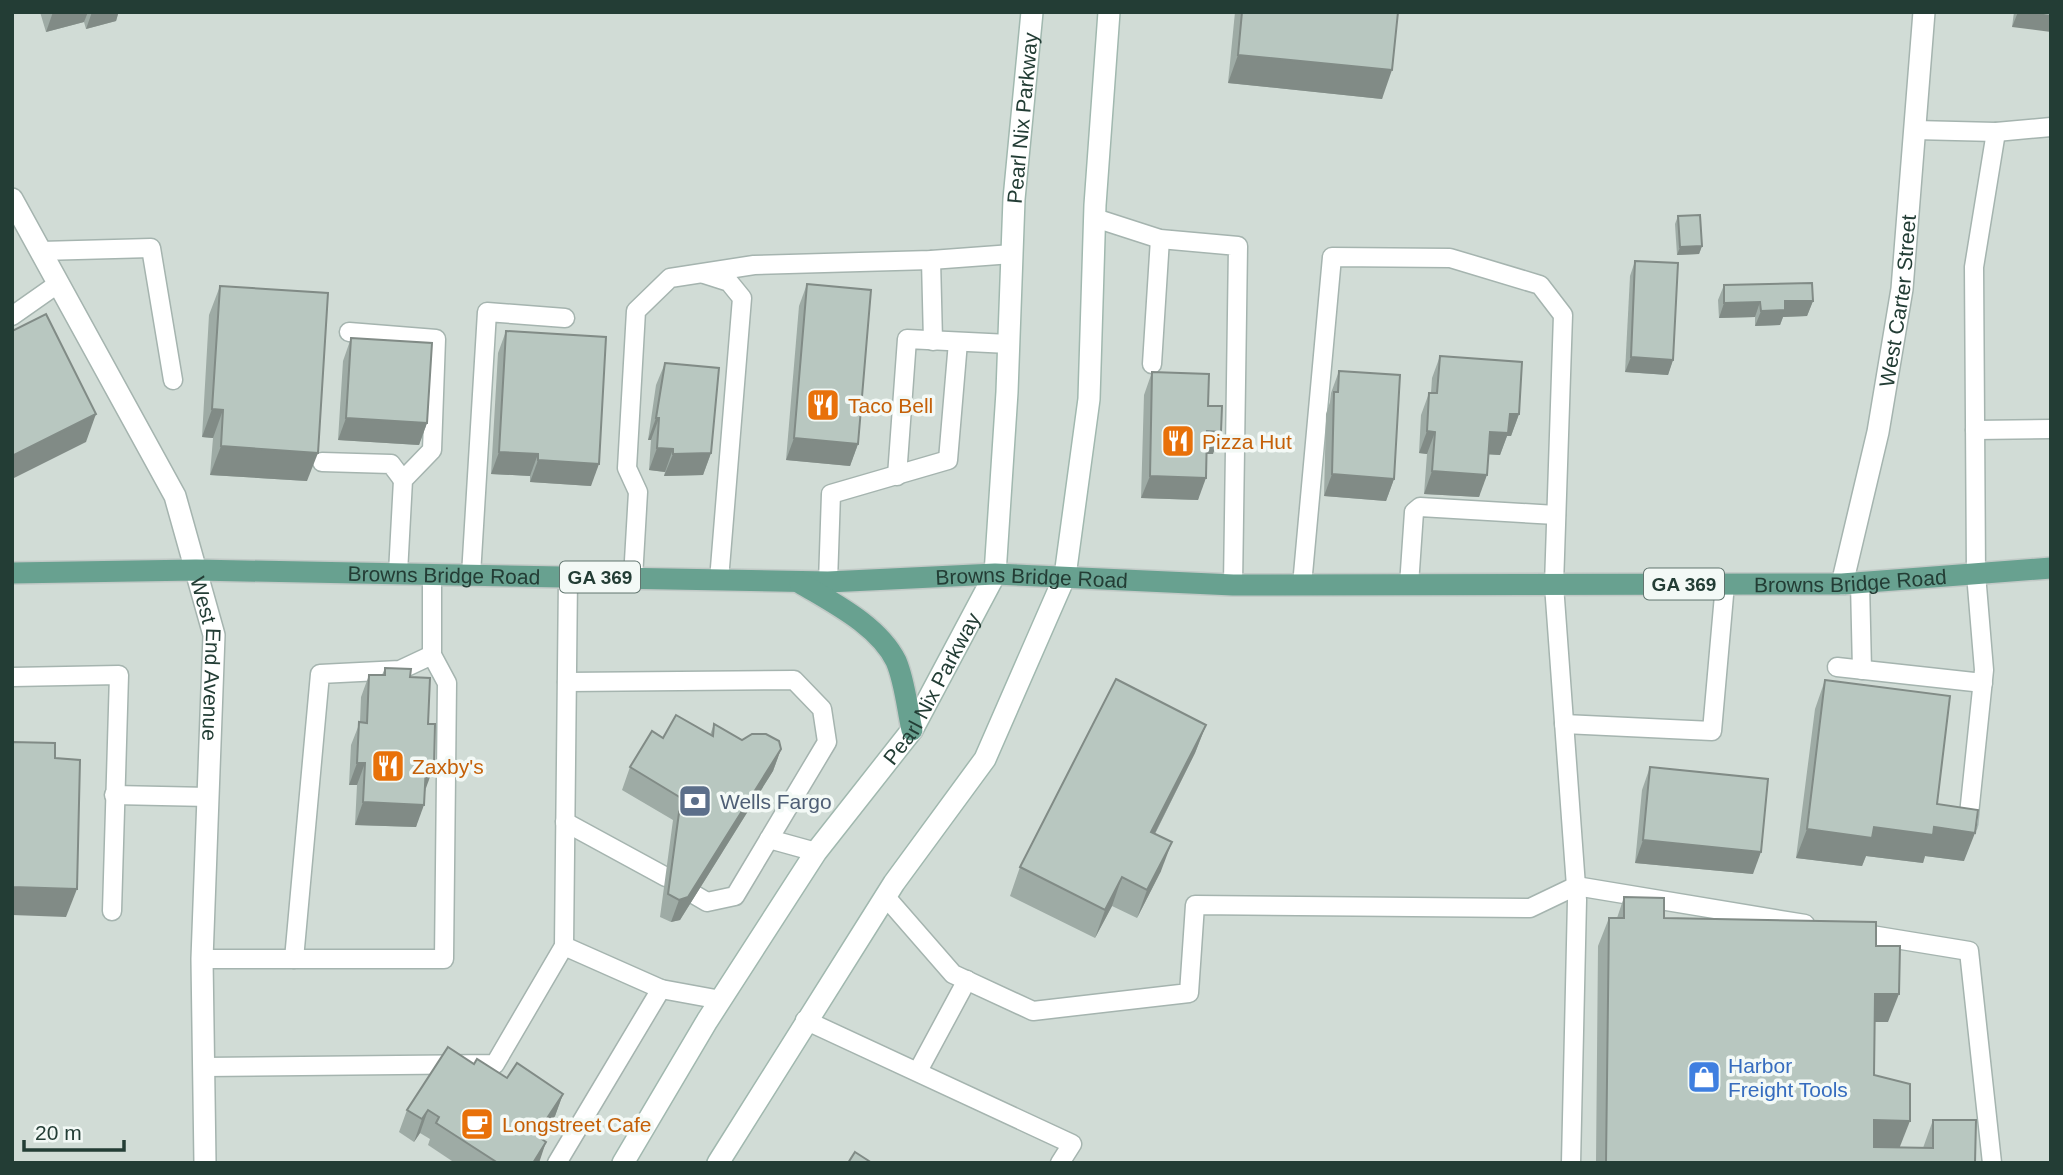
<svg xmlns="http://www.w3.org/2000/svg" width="2063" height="1175" font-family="Arial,sans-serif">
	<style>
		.built { fill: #d1dcd6 }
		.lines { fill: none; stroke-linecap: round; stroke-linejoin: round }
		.service-casing { stroke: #a5b4af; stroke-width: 21 }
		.minor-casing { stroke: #a5b4af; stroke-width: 24 }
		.secondary-casing { stroke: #a1b8af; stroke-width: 24 }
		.primary-casing { stroke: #c1c9c6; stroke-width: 24 }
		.service { stroke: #fff; stroke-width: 18 }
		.minor { stroke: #fff; stroke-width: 21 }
		.secondary { stroke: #fff; stroke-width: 21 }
		.primary { stroke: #68a190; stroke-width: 21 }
		.wall { fill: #9eaba5 }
		.shaded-wall { fill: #818b86 }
		.building { fill: #b8c7c0; stroke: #818b86; stroke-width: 2 }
		.labels { text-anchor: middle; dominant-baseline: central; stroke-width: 7; stroke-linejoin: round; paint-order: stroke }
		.shield { fill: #f3f9f6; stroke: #61756f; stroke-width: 2 }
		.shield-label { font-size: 19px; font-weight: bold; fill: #233d35 }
		.street-label { font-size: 21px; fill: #233d35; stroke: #f3f9f6 }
		.food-label { font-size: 21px; fill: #c56008; stroke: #f3f9f6; text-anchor: start }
		.service-label { font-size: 21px; fill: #4e5e75; stroke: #f3f9f6; text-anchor: start }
		.shop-label { font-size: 21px; fill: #366cbe; stroke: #f3f9f6; text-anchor: start }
	</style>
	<rect width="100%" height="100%" fill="#e2ece8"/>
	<!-- built -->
	<rect class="built" x="12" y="12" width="2039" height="1151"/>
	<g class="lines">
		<defs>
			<g id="service">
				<polyline points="1915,130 1996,132 1974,267 1976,574 1984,670 1968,824"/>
				<polyline points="1996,132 2051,127"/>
				<polyline points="1095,218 1160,239 1238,246 1233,585"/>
				<polyline points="41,251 151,248 173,380"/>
				<polyline points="931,260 933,341"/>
				<polyline points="704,274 729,282 742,298 719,580"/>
				<polyline points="12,316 59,283"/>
				<polyline points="349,332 436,339 432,450 403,480 398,573"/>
				<polyline points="1152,364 1160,239"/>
				<polyline points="1975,430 2051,429"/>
				<polyline points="322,462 391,464 403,480"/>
				<polyline points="897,476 907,339 1009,344"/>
				<polyline points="471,575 487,312 565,318"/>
				<polyline points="633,578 638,492 627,468 636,311 670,278 754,265 931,260 1012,254"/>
				<polyline points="828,582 831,494 948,460 958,342"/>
				<polyline points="1860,583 1862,670"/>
				<polyline points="1302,585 1332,257 1450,258 1540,285 1563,315 1554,585 1577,900 1571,1163"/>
				<polyline points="1409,585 1414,512 1420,507 1556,515"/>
				<polyline points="1837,667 1983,683"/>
				<polyline points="12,677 119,675 112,911"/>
				<polyline points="567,682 794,680 822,709 827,742 735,896 707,902 695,895"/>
				<polyline points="1564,724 1712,731 1725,584"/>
				<polyline points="114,795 209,797"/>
				<polyline points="565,822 666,877"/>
				<polyline points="769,839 816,852"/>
				<polyline points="885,896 953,974 1033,1011 1189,993 1195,905 1530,908 1576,886 1805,924"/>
				<polyline points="1853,932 1969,951 1992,1163"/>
				<polyline points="202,959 444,959 447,683 432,655 432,574"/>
				<polyline points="294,959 320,674 400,670 432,655"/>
				<polyline points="661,989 721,1000"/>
				<polyline points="805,1020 1072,1144 1060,1163"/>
				<polyline points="204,1067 495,1064 564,946 568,577"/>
				<polyline points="918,1071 967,980"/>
				<polyline points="557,1163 661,989 564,946"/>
			</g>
			<g id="minor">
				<path id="s1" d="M12 199 175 496 214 635 202 959 205 1163"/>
				<path id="s2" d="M1842 584 1878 432 1902 289 1924 12"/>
			</g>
			<g id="secondary">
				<path id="s3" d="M623 1163 707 1021 816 852 912 730 995 574 1007 392 1014 199 1032 12"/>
				<polyline points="718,1163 894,883 985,759 1065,576 1089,399 1095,205 1109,12"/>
			</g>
			<g id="primary">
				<path id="s4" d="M12 573 196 570 828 582 995 574 1233 585 1842 584 2051 568"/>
				<path d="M800 583C833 603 878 625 896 661 905 682 907 708 912 730"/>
			</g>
		</defs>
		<!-- service casing -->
		<use href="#service" class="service-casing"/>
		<!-- minor casing -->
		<use href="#minor" class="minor-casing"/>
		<!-- secondary casing -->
		<use href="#secondary" class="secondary-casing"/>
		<!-- primary casing -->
		<use href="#primary" class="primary-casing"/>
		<!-- service -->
		<use href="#service" class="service"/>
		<!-- minor -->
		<use href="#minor" class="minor"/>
		<!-- secondary -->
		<use href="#secondary" class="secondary"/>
		<!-- primary -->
		<use href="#primary" class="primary"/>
	</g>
	<!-- wall -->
	<g class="wall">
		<polygon points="40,12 124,12 118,14 116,21 86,29 84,22 46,32"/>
		<polygon points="1235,12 1398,12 1382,99 1228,83"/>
		<polygon points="2014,12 2051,12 2012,27"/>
		<polygon points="1678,216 1702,246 1699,254 1677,255 1675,224"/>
		<polygon points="1635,261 1673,360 1668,375 1625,372 1630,276"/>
		<polygon points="807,284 858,444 850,466 786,460 799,306"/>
		<polygon points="1724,285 1813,301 1807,316 1783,317 1780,325 1755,326 1755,317 1719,318 1718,300"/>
		<polygon points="220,286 307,481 210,475 213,438 202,437 209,315"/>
		<polygon points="506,331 591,486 530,482 530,476 491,474 498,353"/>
		<polygon points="351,338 427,423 419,445 338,440 343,361"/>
		<polygon points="1440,356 1519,414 1511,436 1507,436 1500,455 1488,454 1479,497 1424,494 1427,454 1419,453 1421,415 1429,393 1431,393 1432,378"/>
		<polygon points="665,363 711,453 703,475 664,476 665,472 649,470 651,440 648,440 656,385"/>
		<polygon points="1339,371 1394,479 1386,501 1324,496 1326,414 1330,402 1331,393"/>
		<polygon points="1152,372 1208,406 1213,454 1207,454 1198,500 1141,498 1144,395"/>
		<polygon points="385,668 410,677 426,788 416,827 355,825 357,785 349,785 351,745 360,722 361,697 369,675 382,675"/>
		<polygon points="1825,680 1937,804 1964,861 1925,856 1923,863 1866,856 1862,866 1796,858 1815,709"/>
		<polygon points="714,724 742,740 781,749 773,771 680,920 671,922 660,917 673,820 622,790 630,767 663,738 710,735"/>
		<polygon points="1206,725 1195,753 1155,834 1161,871 1137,918 1112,906 1095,938 1010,896 1020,867"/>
		<polygon points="1650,767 1753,874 1635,863 1642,790"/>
		<polygon points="1624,897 1664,918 1876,946 1888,1022 1875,1022 1874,1075 1900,1148 1923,1148 1933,1120 1975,1163 1596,1163 1598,946 1609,918 1617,918"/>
		<polygon points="474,1064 507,1078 563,1094 555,1116 541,1138 539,1163 455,1163 428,1145 430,1139 420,1133 414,1142 399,1132 407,1110"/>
	</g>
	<!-- shaded-wall -->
	<g class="shaded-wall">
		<polygon points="53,12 88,12 84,22 46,32"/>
		<polygon points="92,12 124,12 118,14 116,21 86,29"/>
		<polygon points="2018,12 2051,16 2051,32 2012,27"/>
		<polygon points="1238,55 1392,70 1382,99 1228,83"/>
		<polygon points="1702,246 1699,254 1677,255 1680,247"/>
		<polygon points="1785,301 1813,301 1807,316 1783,317 1780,325 1755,326 1761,311"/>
		<polygon points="1760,302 1755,317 1719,318 1724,303"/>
		<polygon points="1631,357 1673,360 1668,375 1625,372"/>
		<polygon points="212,409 223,410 213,438 202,437"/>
		<polygon points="96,414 86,442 12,479 12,456"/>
		<polygon points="1510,414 1519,414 1511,436 1507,436 1500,455 1481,454 1490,432"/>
		<polygon points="346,418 427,423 419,445 338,440"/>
		<polygon points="656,418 659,418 651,440 648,440"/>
		<polygon points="1207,431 1221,432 1213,454 1199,454"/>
		<polygon points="1427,431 1435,432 1427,454 1419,453"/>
		<polygon points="794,438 858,444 850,466 786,460"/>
		<polygon points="221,446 318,453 307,481 210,475"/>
		<polygon points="657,448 673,449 665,472 649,470"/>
		<polygon points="499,452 538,454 530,476 491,474"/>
		<polygon points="711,453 703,475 664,476 673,454"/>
		<polygon points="538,460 599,464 591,486 530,482"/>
		<polygon points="1432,471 1487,475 1479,497 1424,494"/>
		<polygon points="1332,474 1394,479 1386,501 1324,496"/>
		<polygon points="1150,476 1206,478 1198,500 1141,498"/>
		<polygon points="1206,725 1195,753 1141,861 1151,832"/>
		<polygon points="781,749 773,771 680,920 671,922 679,900"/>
		<polygon points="357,763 365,763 357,785 349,785"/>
		<polygon points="426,766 434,766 426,788 418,788"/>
		<polygon points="363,802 424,805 416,827 355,825"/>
		<polygon points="1874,827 1934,827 1975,833 1964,861 1925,856 1923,863 1866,856 1862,866 1796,858 1807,829"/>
		<polygon points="1643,840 1761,852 1753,874 1635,863"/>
		<polygon points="1172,842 1161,871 1137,918 1147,890"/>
		<polygon points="1122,877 1112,906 1095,938 1105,910"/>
		<polygon points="12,887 77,889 66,917 12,915"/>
		<polygon points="1875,994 1899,994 1888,1022 1865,1022"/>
		<polygon points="563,1094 555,1116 528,1157 536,1135"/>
		<polygon points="428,1110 420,1133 414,1142 422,1119"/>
		<polygon points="1874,1120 1910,1121 1899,1149 1864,1149"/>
		<polygon points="546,1142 539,1163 533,1163"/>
	</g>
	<!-- building -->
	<g class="building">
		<polygon points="1242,12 1398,12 1392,70 1238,55"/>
		<polygon points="2021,12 2051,12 2051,16"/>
		<polygon points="1700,215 1702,246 1680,247 1678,216"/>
		<polygon points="1635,261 1678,263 1673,360 1631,357"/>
		<polygon points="1812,283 1813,301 1785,301 1785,310 1761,311 1760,302 1724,303 1724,285"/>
		<polygon points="807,284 871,290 858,444 794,438"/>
		<polygon points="220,286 328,293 318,453 221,446 223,410 212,409"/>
		<polygon points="46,314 96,414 12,456 12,331"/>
		<polygon points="506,331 606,337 599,464 538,460 538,454 499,452"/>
		<polygon points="351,338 432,343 427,423 346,418"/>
		<polygon points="1440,356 1522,362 1519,414 1510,414 1508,433 1490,432 1487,475 1432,471 1435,432 1427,431 1429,393 1437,393"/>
		<polygon points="665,363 719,368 711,453 673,454 673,449 657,448 659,418 656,418"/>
		<polygon points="1339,371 1400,375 1394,479 1332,474 1334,392 1338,392"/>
		<polygon points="1152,372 1209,374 1208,406 1222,406 1221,432 1207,431 1206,478 1150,476"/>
		<polygon points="385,668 411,669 410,677 430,678 428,724 435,724 434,766 426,766 424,805 363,802 365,763 357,763 359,722 367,723 369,675 385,675"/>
		<polygon points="1116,679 1206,725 1151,832 1172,842 1147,890 1122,877 1105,910 1020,867"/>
		<polygon points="1825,680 1950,696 1937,804 1978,810 1975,833 1934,827 1933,835 1874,827 1872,838 1807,829"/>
		<polygon points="676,715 713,736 714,724 742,740 752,734 766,734 779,741 781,749 688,897 679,900 668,894 681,798 630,767 652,731 663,738"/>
		<polygon points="12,742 55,743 55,758 80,760 77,889 12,887"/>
		<polygon points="1650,767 1768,779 1761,852 1643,840"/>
		<polygon points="1624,897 1664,898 1664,918 1876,922 1876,946 1900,946 1899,994 1875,994 1874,1075 1910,1084 1910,1121 1874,1120 1874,1147 1933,1148 1933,1120 1976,1120 1975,1163 1606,1163 1609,918 1624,918"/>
		<polygon points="448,1047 474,1064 477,1059 507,1078 517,1063 563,1094 536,1135 546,1142 533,1163 498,1163 436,1123 439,1117 428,1110 422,1119 407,1110"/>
		<polygon points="855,1152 872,1163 848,1163"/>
	</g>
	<!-- icons -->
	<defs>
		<symbol id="restaurant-square" viewBox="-11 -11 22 22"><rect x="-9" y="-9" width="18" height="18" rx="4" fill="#e8710a" stroke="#f3f9f6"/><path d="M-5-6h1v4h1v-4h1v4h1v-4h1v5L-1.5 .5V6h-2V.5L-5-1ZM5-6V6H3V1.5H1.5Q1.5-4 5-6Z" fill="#fff"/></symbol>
		<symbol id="bank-square" viewBox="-11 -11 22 22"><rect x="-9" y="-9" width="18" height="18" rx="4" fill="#5c6f8a" stroke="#f3f9f6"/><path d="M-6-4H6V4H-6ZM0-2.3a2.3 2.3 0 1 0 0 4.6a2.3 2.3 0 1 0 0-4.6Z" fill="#fff"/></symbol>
		<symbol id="shop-square" viewBox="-11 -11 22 22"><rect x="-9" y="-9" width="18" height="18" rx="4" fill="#3f7fe0" stroke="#f3f9f6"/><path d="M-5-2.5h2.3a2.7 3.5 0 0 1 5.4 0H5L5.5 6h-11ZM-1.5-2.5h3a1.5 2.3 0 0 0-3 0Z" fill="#fff"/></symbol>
		<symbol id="cafe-square" viewBox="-11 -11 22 22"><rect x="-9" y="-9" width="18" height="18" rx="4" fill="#e8710a" stroke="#f3f9f6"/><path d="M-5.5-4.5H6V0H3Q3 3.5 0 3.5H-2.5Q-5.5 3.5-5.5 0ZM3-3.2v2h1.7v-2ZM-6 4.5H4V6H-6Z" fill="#fff"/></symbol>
	</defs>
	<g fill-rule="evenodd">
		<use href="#restaurant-square" x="804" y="386" width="38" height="38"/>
		<use href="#restaurant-square" x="1159" y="422" width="38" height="38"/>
		<use href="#restaurant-square" x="369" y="747" width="38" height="38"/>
		<use href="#bank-square" x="676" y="782" width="38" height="38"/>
		<use href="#shop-square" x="1685" y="1058" width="38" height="38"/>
		<use href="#cafe-square" x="458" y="1105" width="38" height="38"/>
	</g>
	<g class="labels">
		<!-- shield labels -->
		<g class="shield">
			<rect x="560" y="561.5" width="80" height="31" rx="5"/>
			<rect x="1644" y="568.5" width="80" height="31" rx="5"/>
		</g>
		<g class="shield-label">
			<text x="600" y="577">GA 369</text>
			<text x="1684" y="584">GA 369</text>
		</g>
		<!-- street labels -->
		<g class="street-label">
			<text stroke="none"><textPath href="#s3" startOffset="1155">Pearl Nix Parkway</textPath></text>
			<text stroke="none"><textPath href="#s2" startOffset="289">West Carter Street</textPath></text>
			<text stroke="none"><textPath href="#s4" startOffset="432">Browns Bridge Road</textPath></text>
			<text stroke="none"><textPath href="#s4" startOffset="1020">Browns Bridge Road</textPath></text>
			<text stroke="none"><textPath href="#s4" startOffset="1839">Browns Bridge Road</textPath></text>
			<text stroke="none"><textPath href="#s1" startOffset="506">West End Avenue</textPath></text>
			<text stroke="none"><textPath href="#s3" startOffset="567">Pearl Nix Parkway</textPath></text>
		</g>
		<!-- food labels -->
		<g class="food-label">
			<text x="848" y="405">Taco Bell</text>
			<text x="1202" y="441">Pizza Hut</text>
			<text x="412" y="766">Zaxby's</text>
			<text x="502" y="1124">Longstreet Cafe</text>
		</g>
		<!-- service labels -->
		<g class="service-label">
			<text x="720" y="801">Wells Fargo</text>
		</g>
		<!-- shop labels -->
		<g class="shop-label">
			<text x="1728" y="1065">Harbor<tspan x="1728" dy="24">Freight Tools</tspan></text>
		</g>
	</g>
	<!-- border -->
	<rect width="2063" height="1175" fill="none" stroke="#233d35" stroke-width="28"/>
	<!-- scale -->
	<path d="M24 1140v10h100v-10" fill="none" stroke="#233d35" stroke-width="3.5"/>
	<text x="35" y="1140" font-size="21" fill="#233d35" stroke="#f3f9f6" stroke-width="5" paint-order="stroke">20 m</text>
</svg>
